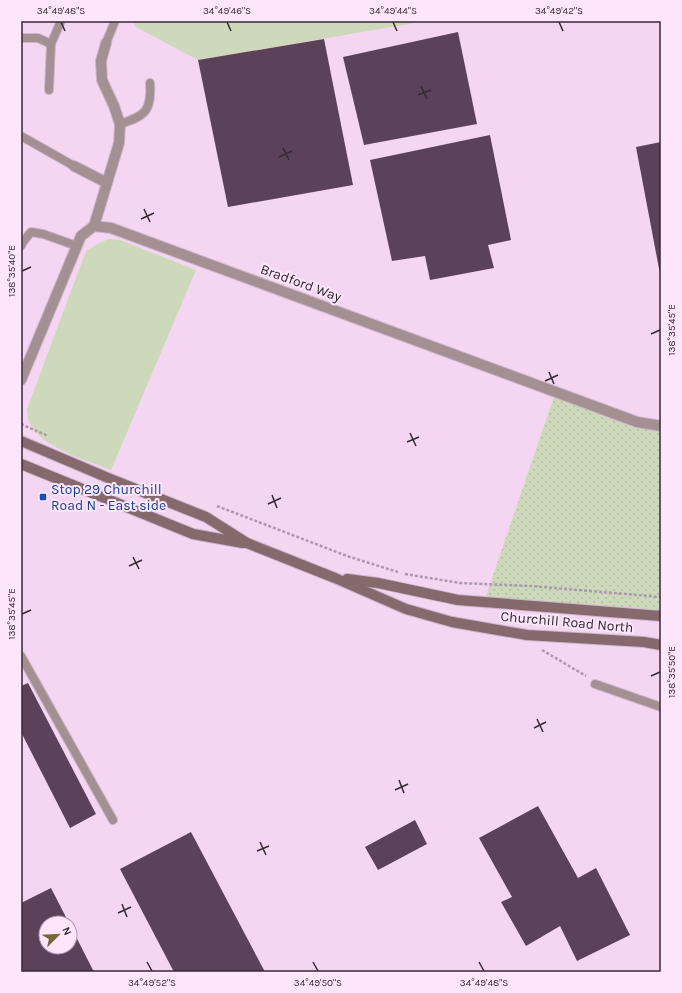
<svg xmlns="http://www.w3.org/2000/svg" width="682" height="993" font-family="Karla,sans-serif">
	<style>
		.green { fill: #cdd9ba }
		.park { fill: url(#park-dots) }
		.building { fill: #5b415a }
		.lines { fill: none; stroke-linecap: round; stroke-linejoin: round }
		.lane-casing { stroke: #ceb4cc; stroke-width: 10 }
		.street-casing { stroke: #ceb4cc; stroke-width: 12 }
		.secondary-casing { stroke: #ceb4cc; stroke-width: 12 }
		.path { stroke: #af98ae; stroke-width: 2.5; stroke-dasharray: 3 2; stroke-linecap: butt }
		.lane { stroke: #a49092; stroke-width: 8 }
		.street { stroke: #a49092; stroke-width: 10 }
		.secondary { stroke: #86696c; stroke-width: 10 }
		.ticks { fill: none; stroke: #352a34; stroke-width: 1.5 }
		.transit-dot { fill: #1a4fb4; stroke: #fde5fc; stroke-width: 1.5 }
		.labels { text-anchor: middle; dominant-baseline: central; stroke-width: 4; stroke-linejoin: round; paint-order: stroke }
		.street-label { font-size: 14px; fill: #352a34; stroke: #fde5fc }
		.transit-label { font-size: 14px; fill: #164399; stroke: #fde5fc; text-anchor: start }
		.neatline { fill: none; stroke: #352a34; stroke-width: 1.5 }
		.ticks-label { font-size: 10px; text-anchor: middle; fill: #352a34 }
	</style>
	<defs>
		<pattern id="park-dots" width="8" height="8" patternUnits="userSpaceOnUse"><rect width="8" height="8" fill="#cdd9ba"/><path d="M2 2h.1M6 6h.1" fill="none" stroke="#b1baa0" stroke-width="1.8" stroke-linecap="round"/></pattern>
	</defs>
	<rect width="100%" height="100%" fill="#f4d6f2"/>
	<!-- green -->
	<g class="green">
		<polygon points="136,21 427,21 198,60 134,26"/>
		<path d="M109 239 120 240 196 270 111 470C88 461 37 446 29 421 27 417 28 412 27 409L86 251 99 243Z"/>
	</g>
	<!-- park -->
	<polygon class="park" points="556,391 661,426 661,616 484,602"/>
	<!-- building -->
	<g class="building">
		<polygon points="458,32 477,124 364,145 343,57"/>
		<polygon points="324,39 353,185 228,207 198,60"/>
		<polygon points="490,135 511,240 488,245 494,268 430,280 425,256 392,261 370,160"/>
		<polygon points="661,142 661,274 660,274 636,147"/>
		<polygon points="28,683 96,814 70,828 21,732 21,686"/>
		<polygon points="538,806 578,878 596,868 630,935 577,961 560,926 526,946 501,902 512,897 479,838"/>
		<polygon points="415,820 427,844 378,870 365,847"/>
		<polygon points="191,832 265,972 174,972 120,869"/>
		<polygon points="51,888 69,923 46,923 46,947 70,947 70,925 94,972 21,972 21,903"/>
	</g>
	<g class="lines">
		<defs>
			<g id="lane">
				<polyline points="21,38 38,38 51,44"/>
				<polyline points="106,43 115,21"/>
				<polyline points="49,90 51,44 61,21"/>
				<path d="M120 124C145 116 152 111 150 83"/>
				<polyline points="21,136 74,166"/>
				<polyline points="21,246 23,242 31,232 43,234 77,246"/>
				<polyline points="21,656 113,820"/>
				<polyline points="595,684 661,707"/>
			</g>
			<g id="street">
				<polyline points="74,166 107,183"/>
				<polyline points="94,226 119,143 120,124 114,106 102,80 101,61 106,43"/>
				<polyline points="21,380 81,236 94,226 111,228 637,422 661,426"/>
			</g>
			<g id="secondary">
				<polyline points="21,441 113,480 206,517 247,543 335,578 406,609 452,622 527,635 644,642 661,645"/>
				<polyline points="21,464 193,534 243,543"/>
				<polyline points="347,579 378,583 458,600 661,616"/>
			</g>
		</defs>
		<!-- lane casing -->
		<use href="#lane" class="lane-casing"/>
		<!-- street casing -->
		<use href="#street" class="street-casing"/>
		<!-- secondary casing -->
		<use href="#secondary" class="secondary-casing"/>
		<!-- path -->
		<g class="path">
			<polyline points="21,424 48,436"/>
			<polyline points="217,506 347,556 398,572"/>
			<polyline points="405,574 460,583 531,586 661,597"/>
			<polyline points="542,650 586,676"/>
		</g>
		<!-- lane -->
		<use href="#lane" class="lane"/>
		<!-- street -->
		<use href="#street" class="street"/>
		<!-- secondary -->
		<use href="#secondary" class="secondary"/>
	</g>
	<!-- ticks -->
	<path class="ticks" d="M61 22 65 31M227 22 231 31M393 22 397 31M559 22 563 31M421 86 427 99M418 95 431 90M283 148 289 160M279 157 292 151M144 209 150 222M141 219 154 213M22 271 31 267M651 334 660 330M549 372 554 384M545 381 558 375M410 433 416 446M407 442 419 437M272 495 277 508M268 504 281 498M133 557 139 569M129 566 142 560M22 614 31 610M651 676 660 672M537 719 543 732M534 728 546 722M399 780 404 793M395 790 408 784M260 842 266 855M257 851 269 846M122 904 127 917M118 913 131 907M147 962 152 971M313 962 318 971M479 962 484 971"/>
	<!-- markers -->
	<rect class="transit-dot" x="39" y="493" width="8" height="8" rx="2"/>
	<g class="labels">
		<!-- street labels -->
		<g class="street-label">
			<text transform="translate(301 283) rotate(20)">Bradford Way</text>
			<text transform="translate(567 622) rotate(5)">Churchill Road North</text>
		</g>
		<!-- transit labels -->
		<g class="transit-label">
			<text x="51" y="489">Stop 29 Churchill<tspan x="51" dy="16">Road N - East side</tspan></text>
		</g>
	</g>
	<!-- border -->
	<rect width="682" height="993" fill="none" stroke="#fde5fc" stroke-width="44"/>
	<!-- north arrow -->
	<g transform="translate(58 935) rotate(66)"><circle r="19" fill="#fde5fc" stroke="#ad9aac"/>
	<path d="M0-3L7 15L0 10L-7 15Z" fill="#766835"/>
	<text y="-6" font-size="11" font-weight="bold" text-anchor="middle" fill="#352a34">N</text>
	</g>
	<rect x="22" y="22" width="638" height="949" class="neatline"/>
	<g class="ticks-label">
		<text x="61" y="14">34°49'48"S</text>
		<text x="227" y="14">34°49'46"S</text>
		<text x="393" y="14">34°49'44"S</text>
		<text x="559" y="14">34°49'42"S</text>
		<text transform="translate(11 271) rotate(-90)" y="4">138°35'40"E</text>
		<text transform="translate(671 330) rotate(-90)" y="4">138°35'45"E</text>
		<text transform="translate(11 614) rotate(-90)" y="4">138°35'45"E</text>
		<text transform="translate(671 672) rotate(-90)" y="4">138°35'50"E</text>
		<text x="152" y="986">34°49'52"S</text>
		<text x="318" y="986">34°49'50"S</text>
		<text x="484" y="986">34°49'48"S</text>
	</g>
</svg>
